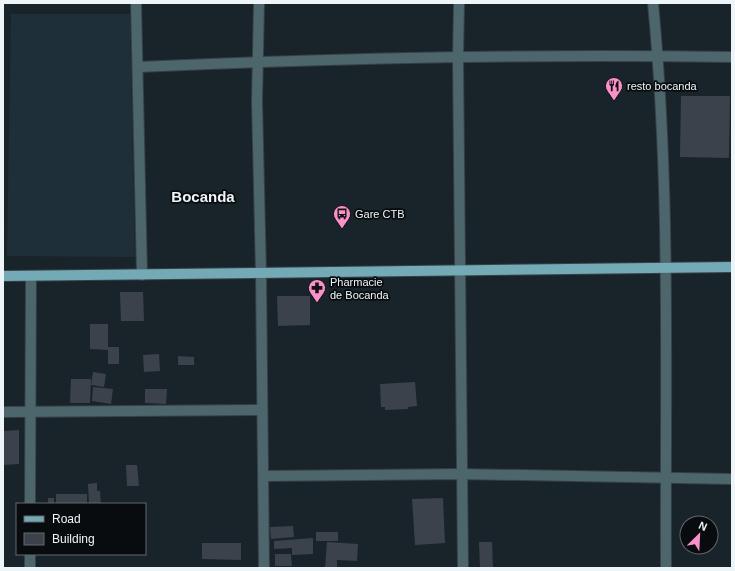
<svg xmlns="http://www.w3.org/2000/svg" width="735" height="571" font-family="Arial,sans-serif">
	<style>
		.built { fill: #1e2f39 }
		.building { fill: #3b424b }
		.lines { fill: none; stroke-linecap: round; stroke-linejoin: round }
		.minor-casing { stroke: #374147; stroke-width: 12 }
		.primary-casing { stroke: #374147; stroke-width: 12 }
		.minor { stroke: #4c666b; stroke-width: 10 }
		.primary { stroke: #73aab5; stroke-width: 10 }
		.labels { text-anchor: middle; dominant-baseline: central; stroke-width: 3.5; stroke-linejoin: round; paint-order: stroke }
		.poi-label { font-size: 11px; fill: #eef5f9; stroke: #080c0f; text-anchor: start }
		.district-label { font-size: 15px; font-weight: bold; fill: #eef5f9; stroke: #080c0f }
	</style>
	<rect width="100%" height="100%" fill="#19242a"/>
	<!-- built -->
	<polygon class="built" points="11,14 130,14 135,257 7,256"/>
	<!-- building -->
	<g class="building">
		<polygon points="681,96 730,96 729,158 680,157"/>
		<polygon points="120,292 143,292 144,321 121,321"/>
		<polygon points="277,296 310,296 310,325 278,326"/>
		<polygon points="90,324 108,324 108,347 119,347 119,364 108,364 108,350 90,349"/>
		<polygon points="159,354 160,371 144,372 143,355"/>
		<polygon points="178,356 194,357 194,365 178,365"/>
		<polygon points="93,372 106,374 104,387 91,385"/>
		<polygon points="71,379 91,379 90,403 70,403"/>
		<polygon points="415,382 417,406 408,407 408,409 385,410 385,407 381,407 380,384"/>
		<polygon points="93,387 113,389 111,404 92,401"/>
		<polygon points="145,389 167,389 166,404 145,403"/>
		<polygon points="19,430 19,464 3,465 3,431"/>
		<polygon points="126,465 137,465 139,486 127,486"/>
		<polygon points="97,483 97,491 100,491 101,504 89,504 88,484"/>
		<rect x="56" y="494" width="31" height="10"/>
		<rect x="48" y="498" width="6" height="6"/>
		<polygon points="443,498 445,543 415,545 412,499"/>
		<polygon points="293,526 294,537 271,539 270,527"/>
		<rect x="316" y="532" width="22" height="9"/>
		<polygon points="313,538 313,554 292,555 292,548 274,549 274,541"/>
		<polygon points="327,542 358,544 357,561 337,560 337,568 325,568"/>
		<polygon points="479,542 492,542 493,568 480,568"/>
		<polygon points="202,543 241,543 241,560 202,559"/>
		<polygon points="275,554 291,554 292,566 275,566"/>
	</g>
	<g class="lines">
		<defs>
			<g id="minor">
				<polyline points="136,3 142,275"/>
				<polyline points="259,3 257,101 261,274 264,568"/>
				<polyline points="459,3 458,58 463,568"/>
				<path d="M653 3C671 191 665 380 666 568"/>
				<path d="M138 67C335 58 534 54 732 57"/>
				<polyline points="3,412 262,410"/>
				<polyline points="264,476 461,474 732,479"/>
				<polyline points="30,504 31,277"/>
				<polyline points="30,568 30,554"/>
			</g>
			<polyline id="primary" points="3,276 732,267"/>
		</defs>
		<!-- minor casing -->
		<use href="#minor" class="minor-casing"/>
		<!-- primary casing -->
		<use href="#primary" class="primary-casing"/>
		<!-- minor -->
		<use href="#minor" class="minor"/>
		<!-- primary -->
		<use href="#primary" class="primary"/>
	</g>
	<!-- icons -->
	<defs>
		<symbol id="restaurant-pin" viewBox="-11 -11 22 30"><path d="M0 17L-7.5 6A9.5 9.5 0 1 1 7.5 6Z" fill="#f990ca" stroke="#080c0f"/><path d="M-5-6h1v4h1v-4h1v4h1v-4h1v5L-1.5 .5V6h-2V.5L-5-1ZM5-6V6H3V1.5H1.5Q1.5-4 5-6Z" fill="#111"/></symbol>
		<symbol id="bus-pin" viewBox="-11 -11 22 30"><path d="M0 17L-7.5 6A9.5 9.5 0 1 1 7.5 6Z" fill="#f990ca" stroke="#080c0f"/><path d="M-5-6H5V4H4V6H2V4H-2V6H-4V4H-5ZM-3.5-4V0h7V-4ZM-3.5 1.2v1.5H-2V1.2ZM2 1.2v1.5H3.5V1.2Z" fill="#111"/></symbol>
		<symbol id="pharmacy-pin" viewBox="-11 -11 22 30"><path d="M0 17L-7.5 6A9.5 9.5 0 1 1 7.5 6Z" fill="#f990ca" stroke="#080c0f"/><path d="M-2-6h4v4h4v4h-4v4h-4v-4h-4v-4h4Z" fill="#111"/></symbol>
	</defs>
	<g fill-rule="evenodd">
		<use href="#restaurant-pin" x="604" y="76" width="20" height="27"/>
		<use href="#bus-pin" x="332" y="204" width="20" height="27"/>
		<use href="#pharmacy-pin" x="307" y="278" width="20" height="27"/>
	</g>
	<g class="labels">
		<!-- poi labels -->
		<g class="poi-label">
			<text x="627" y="86">resto bocanda</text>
			<text x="355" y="214">Gare CTB</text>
			<text x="330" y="282">Pharmacie<tspan x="330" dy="13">de Bocanda</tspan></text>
		</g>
		<!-- district labels -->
		<g class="district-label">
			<text x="203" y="196">Bocanda</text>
		</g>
	</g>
	<!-- border -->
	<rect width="735" height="571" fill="none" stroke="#eef5f9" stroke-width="8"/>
	<!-- legend -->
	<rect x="16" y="503" width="130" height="52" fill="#080c0f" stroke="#64696d"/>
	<rect x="24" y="516" width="20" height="6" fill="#73aab5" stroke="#64696d"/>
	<text x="52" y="523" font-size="12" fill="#eef5f9">Road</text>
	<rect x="24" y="533" width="20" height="12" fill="#3b424b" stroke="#64696d"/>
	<text x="52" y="543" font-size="12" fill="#eef5f9">Building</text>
	<!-- north arrow -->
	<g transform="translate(699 535) rotate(24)"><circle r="19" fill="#080c0f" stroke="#64696d"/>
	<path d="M0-3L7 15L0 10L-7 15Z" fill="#f990ca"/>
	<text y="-6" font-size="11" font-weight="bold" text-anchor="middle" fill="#eef5f9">N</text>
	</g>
</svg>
